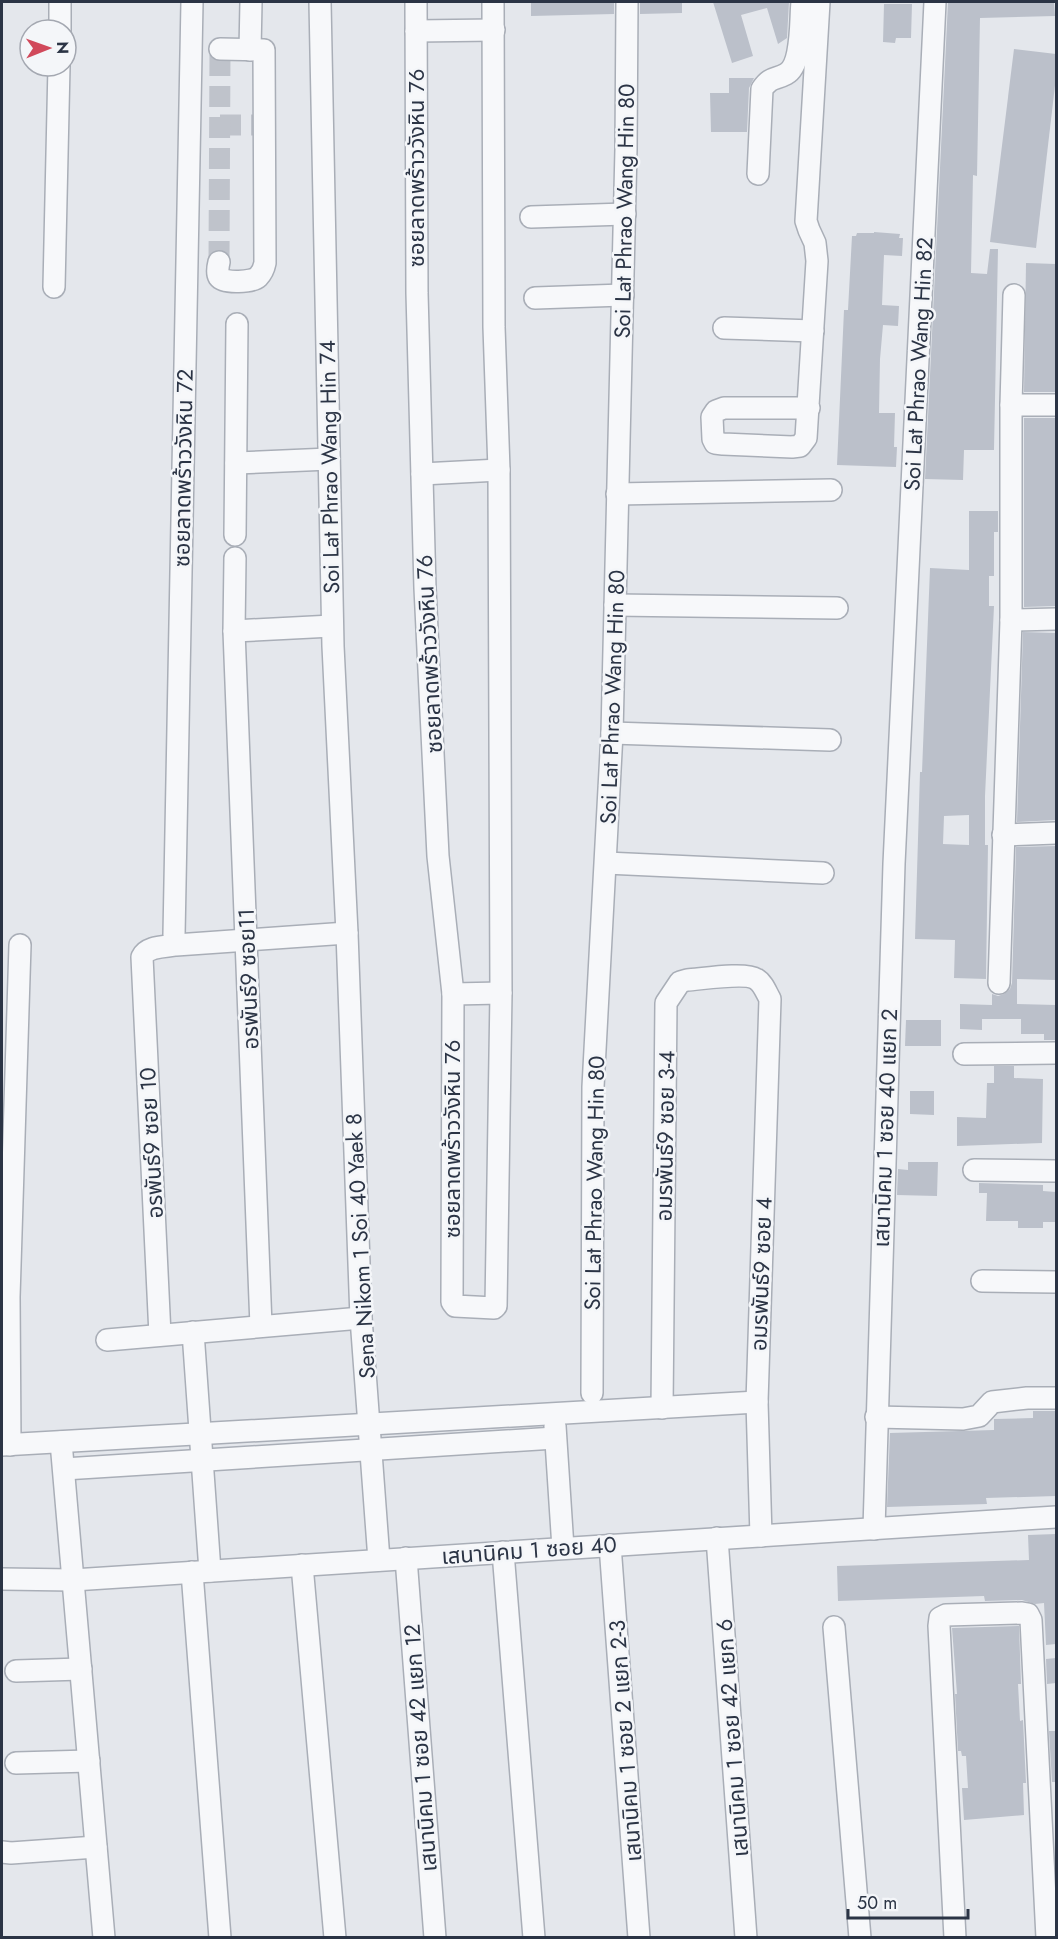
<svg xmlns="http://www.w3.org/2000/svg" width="1058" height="1939" font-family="Jost,'Noto Sans Thai',sans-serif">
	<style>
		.building { fill: #bbc0ca; fill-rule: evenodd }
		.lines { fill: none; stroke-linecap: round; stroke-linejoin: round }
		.minor-tunnel { stroke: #bfc3cb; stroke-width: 21; stroke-dasharray: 21 10; stroke-linecap: butt }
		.minor-casing { stroke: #a9aeb7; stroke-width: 24 }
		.minor { stroke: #f7f8fa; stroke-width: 21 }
		.labels { text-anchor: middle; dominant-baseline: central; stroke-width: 5; stroke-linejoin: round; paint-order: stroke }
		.street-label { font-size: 22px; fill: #2b3445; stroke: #f4f6f9 }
	</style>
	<rect width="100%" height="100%" fill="#e4e7ec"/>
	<!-- building -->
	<g class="building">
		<polygon points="531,2 614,2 614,14 531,16"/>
		<polygon points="640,2 682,2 682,13 640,14"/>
		<polygon points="713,2 789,2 787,38 778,44 767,8 741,15 753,56 732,63"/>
		<polygon points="948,2 1054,2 1055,16 980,18 977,176 973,175 971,273 987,274 990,249 998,249 994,450 964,450 963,480 925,479"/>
		<polygon points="884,4 912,4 911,38 896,38 895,43 883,42"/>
		<polygon points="1014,49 1056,54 1056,77 1036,248 990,242"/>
		<polygon points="729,78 754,78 749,88 747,132 711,132 710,93 729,93"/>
		<polygon points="874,232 900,234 899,238 903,238 902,256 884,255 882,305 899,306 898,326 883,325 880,359 879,413 895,413 894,447 897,447 896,467 837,465 844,310 848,310 852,236 856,236 857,233 874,233"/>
		<polygon points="1026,263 1056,264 1056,392 1024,392"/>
		<polygon points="1024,418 1056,418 1056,606 1024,607"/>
		<path d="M969 511H998V532H994V576H989V606H994L985 796V845H988L986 979 954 978 955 940 915 939 920 772H922L930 568 969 570ZM969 815V845L943 844 944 816Z"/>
		<polygon points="1023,632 1056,633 1056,820 1017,822"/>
		<polygon points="1056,846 1056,980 1017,979 1017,1004 1056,1005 1056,1040 1044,1040 1044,1034 1021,1034 1021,1019 982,1019 982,1030 960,1029 960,1004 992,1005 992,994 998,996 1004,994 1010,989 1012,983 1016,847"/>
		<polygon points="906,1020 941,1020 941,1046 905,1046"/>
		<polygon points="994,1066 1014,1066 1014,1078 1043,1079 1042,1143 957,1146 957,1117 986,1118 987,1083 994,1083"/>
		<polygon points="910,1091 934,1091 934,1115 910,1114"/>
		<polygon points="908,1162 938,1162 937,1196 897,1195 898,1169 908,1170"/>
		<polygon points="979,1183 1043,1185 1043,1191 1056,1192 1056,1222 1043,1222 1043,1228 1018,1228 1018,1221 986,1221 987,1193 979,1193"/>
		<polygon points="1033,1411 1056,1411 1056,1496 986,1498 987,1504 887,1507 890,1433 994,1430 994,1419 1033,1418"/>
		<polygon points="1056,1534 1056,1644 1046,1645 1044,1603 1035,1604 1022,1600 985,1601 984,1596 838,1601 837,1566 1029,1560 1028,1535"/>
		<polygon points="1019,1626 1021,1684 1018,1684 1020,1721 1023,1720 1026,1783 1023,1783 1024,1815 964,1820 962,1788 968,1788 966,1756 962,1756 961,1751 958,1751 955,1694 957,1694 952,1628"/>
		<polygon points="1056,1658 1056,1683 1047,1684 1046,1659"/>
		<polygon points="1049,1731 1056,1731 1056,1782 1052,1782"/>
	</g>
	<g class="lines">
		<!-- minor-tunnel -->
		<g class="minor-tunnel">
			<polyline points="220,125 265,125"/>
			<polyline points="219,262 220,49"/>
		</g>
		<defs>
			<g id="minor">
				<polyline points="320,2 333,646 347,933 361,1318 379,1560"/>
				<polyline points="416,2 417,293 425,588 438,856 453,994 452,1302 455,1306 494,1308 496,1306 501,993 499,470 494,327 493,2"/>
				<polyline points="60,30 60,2"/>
				<polyline points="416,31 494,30"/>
				<polyline points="250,50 251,2"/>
				<path d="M758 174 762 89C771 76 775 80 786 74 803 65 800 19 802 2"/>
				<polyline points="531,217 625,214"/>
				<path d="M219 262C218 266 217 274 219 277 224 284 253 282 258 277 262 273 264 268 265 263L264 50 220 49"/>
				<polyline points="54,287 59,66"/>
				<polyline points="535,298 623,295"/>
				<polyline points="724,328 813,331"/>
				<polyline points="1011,405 1056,405"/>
				<polyline points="809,408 724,408 716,411 712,417 713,439 715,443 723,444 792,447 800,446 806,438 817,261 815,243 809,230 806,221 819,2"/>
				<polyline points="236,463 329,459"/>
				<polyline points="422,474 499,470"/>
				<polyline points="617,494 831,490"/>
				<polyline points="235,535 237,324"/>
				<polyline points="235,558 234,631 261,1326"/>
				<polyline points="615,605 837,608"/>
				<polyline points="1011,620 1056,619"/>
				<polyline points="234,631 332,626"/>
				<polyline points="612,733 830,740"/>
				<polyline points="1003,835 1056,833"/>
				<polyline points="606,863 823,873"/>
				<polyline points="174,935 192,2"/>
				<polyline points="999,983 1011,620 1011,405 1014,295"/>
				<polyline points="453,994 501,993"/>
				<polyline points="964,1054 1056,1053"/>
				<polyline points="974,1170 1056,1171"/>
				<polyline points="982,1281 1056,1282"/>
				<polyline points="193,1332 210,1571"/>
				<path d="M160 1335 142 957C147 946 164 947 176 945L347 933"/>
				<polyline points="107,1340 361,1318"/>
				<polyline points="592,1393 593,1087 612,733 626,149 627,2"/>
				<path d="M662 1408 666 1003 680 982 687 980C702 979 745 972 756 979 763 983 766 992 770 999L757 1402 761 1536"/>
				<polyline points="876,1417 963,1419 979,1416 992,1402 1027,1398 1056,1398"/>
				<polyline points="555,1426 563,1548"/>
				<polyline points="61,1442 104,1938"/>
				<polyline points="2,1445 757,1402"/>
				<polyline points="10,1445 9,1297 20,945"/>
				<polyline points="64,1469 555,1438"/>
				<polyline points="874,1529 894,864 935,2"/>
				<polyline points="717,1538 746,1938"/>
				<polyline points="610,1545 639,1938"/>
				<polyline points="503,1552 534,1938"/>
				<polyline points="406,1558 435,1938"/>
				<polyline points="302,1565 335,1938"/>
				<polyline points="192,1572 220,1938"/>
				<polyline points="2,1579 73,1580 1056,1517"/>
				<polyline points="834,1627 860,1938"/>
				<polyline points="16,1671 81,1669"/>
				<polyline points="16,1763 89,1761"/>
				<polyline points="2,1852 11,1853 96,1847"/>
				<polyline points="955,1938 939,1626 940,1618 946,1615 1022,1613 1028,1614 1031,1620 1047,1938"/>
			</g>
		</defs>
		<!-- minor casing -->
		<use href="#minor" class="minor-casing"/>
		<!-- minor -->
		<use href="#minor" class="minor"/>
	</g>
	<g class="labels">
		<!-- street labels -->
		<g class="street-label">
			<text transform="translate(416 168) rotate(-90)">ซอยลาดพร้าววังหิน 76</text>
			<text transform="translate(624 211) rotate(-89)">Soi Lat Phrao Wang Hin 80</text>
			<text transform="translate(918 364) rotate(-87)">Soi Lat Phrao Wang Hin 82</text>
			<text transform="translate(329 467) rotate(-91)">Soi Lat Phrao Wang Hin 74</text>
			<text transform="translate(183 468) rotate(-89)">ซอยลาดพร้าววังหิน 72</text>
			<text transform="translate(429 654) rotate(-93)">ซอยลาดพร้าววังหิน 76</text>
			<text transform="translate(612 697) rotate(-88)">Soi Lat Phrao Wang Hin 80</text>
			<text transform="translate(248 979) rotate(-92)">อรพันธ์9 ซอย11</text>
			<text transform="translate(885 1128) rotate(-88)">เสนานิคม 1 ซอย 40 แยก 2</text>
			<text transform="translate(665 1136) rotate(-89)">อมรพันธ์9 ซอย 3-4</text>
			<text transform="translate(452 1139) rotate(-90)">ซอยลาดพร้าววังหิน 76</text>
			<text transform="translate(151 1143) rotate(-93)">อรพันธ์9 ซอย 10</text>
			<text transform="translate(594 1183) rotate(-89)">Soi Lat Phrao Wang Hin 80</text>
			<text transform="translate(360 1246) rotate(-93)">Sena Nikom 1 Soi 40 Yaek 8</text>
			<text transform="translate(761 1274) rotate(-88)">อมรพันธ์9 ซอย 4</text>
			<text transform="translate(529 1550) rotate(-4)">เสนานิคม 1 ซอย 40</text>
			<text transform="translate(732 1738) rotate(-94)">เสนานิคม 1 ซอย 42 แยก 6</text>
			<text transform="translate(625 1741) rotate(-94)">เสนานิคม 1 ซอย 2 แยก 2-3</text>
			<text transform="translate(420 1748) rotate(-94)">เสนานิคม 1 ซอย 42 แยก 12</text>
		</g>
	</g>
	<!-- border -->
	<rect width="1058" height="1939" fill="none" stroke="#2b3445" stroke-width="6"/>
	<!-- north arrow -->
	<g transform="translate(48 48) rotate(89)"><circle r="28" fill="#f4f6f9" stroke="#a4a8b1" stroke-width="1.5"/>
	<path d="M0-4.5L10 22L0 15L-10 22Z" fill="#d1495b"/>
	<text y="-9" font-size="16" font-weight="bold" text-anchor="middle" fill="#2b3445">N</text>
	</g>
	<!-- scale -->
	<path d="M848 1909v9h120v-9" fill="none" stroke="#2b3445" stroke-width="3"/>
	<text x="857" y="1909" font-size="18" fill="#2b3445" stroke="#f4f6f9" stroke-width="4.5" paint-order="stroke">50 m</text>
</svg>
